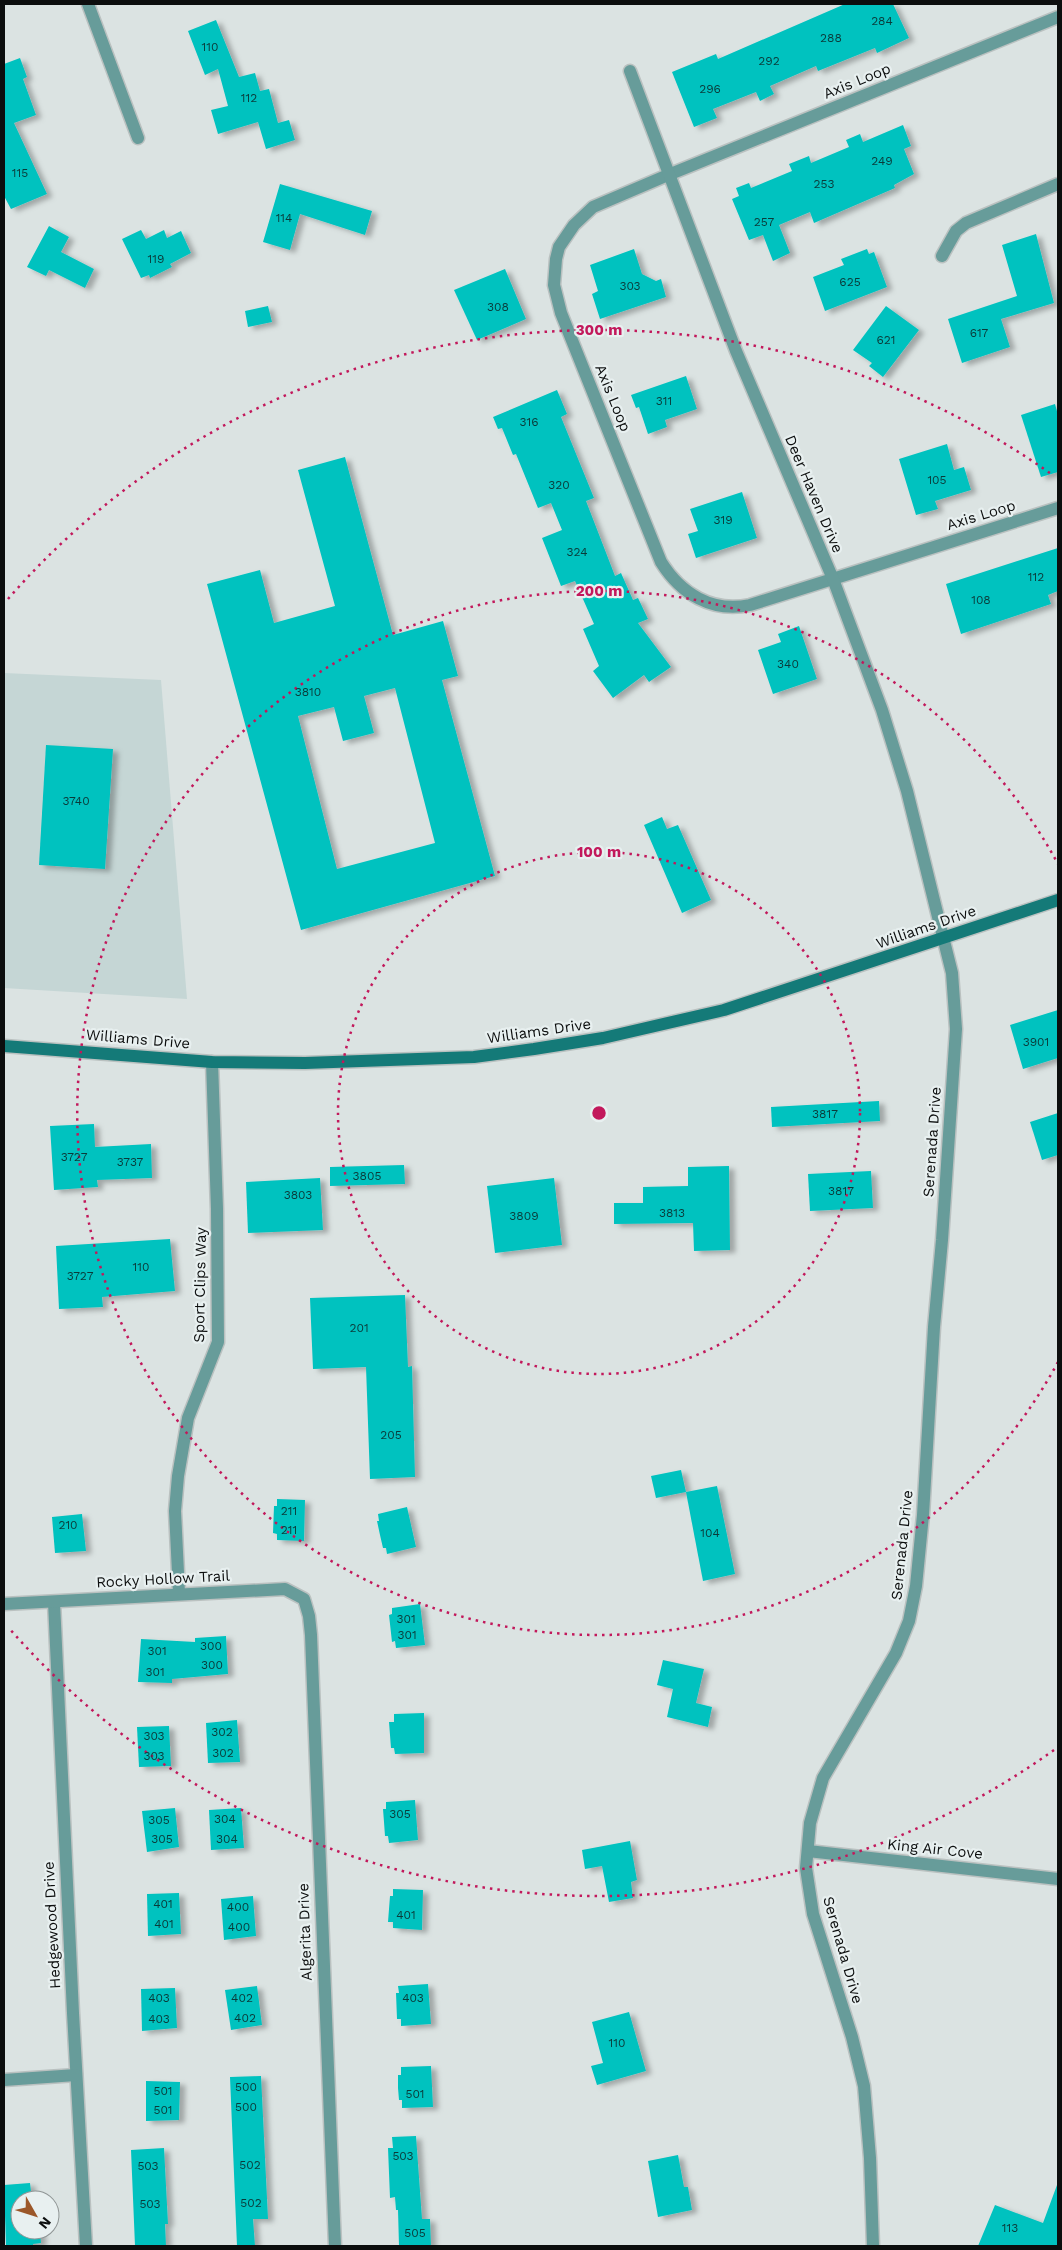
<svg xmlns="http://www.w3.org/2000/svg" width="1062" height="2250" font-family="'Work Sans',sans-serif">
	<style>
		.built { fill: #c5d6d5 }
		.building { fill: #04c2bf; fill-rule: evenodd; filter: url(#shadow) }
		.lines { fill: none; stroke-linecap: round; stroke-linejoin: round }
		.minor-casing { stroke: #bac1c0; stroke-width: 15 }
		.tertiary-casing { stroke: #bac1c0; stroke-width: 15 }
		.secondary-casing { stroke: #bac1c0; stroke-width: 15 }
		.minor { stroke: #679c9a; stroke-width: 12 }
		.tertiary { stroke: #679c9a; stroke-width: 12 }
		.secondary { stroke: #147a78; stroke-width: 12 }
		.ring { fill: none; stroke: #c2185b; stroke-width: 2.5; stroke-dasharray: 2.5 5 }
		.labels { text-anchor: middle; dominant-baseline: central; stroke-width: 4.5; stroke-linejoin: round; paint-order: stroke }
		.number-label { font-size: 12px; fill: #0a3b3a }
		.street-label { font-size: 15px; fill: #0c0e0e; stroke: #e8f0f0 }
		.centre { fill: #c2185b; stroke: #e8f0f0; stroke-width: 2.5 }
		.ring-label { font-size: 15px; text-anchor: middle; font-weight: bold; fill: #c2185b; stroke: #e8f0f0; stroke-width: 4.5; stroke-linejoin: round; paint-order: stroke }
	</style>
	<defs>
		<filter id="shadow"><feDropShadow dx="5.5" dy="3" stdDeviation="2.5" flood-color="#0004"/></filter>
	</defs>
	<rect width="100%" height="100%" fill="#dbe3e2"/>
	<!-- built -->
	<polygon class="built" points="4,673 161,680 187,999 4,988"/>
	<!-- building -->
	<g class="building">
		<polygon points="845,4 893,4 909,38 877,53 875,48 818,71 816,66 770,86 774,94 760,101 756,92 713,109 717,118 694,127 672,72 716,54 718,59"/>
		<polygon points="216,20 239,77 255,73 260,91 269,89 278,123 289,120 295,140 266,149 258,122 218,134 211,110 228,106 218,69 205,75 188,31"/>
		<polygon points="20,58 27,77 23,79 36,115 14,123 47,194 11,209 4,196 4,64"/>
		<polygon points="903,125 911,146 904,149 914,174 894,185 895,188 814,223 810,212 779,225 790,253 773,261 763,235 749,240 732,199 739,196 736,188 749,183 751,188 792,171 789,164 809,156 811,163 849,147 846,140 860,134 863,142"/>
		<polygon points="280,184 372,211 365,235 300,214 290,250 263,242"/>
		<polygon points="49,226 69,237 61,252 94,269 85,288 49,270 46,276 27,267"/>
		<polygon points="141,230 146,239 164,230 167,238 181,231 191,253 170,264 172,267 150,278 149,275 141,278 122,239"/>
		<polygon points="1036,234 1054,303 1001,319 1010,347 962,363 948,319 1017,296 1002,245"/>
		<polygon points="634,249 642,274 656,281 661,279 666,297 600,319 592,294 598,291 590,265"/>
		<polygon points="867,249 869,254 874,252 887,287 825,311 813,277 844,265 841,259"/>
		<polygon points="505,269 526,319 477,340 454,290"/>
		<polygon points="268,306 272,322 248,327 245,311"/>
		<polygon points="886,306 919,330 883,377 869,366 872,363 853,350"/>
		<polygon points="686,376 697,409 665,420 667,427 648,434 639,407 636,408 631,395"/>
		<polygon points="557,390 567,414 561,417 594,498 586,501 615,576 621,573 633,600 638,598 648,619 638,623 671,667 649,682 644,675 613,698 593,671 599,666 583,629 594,624 575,581 561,586 542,538 562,530 551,503 538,508 516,454 513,455 502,428 498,429 493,417"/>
		<polygon points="1055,404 1058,415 1058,472 1041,477 1021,415"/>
		<polygon points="947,444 954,470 964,467 971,490 935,501 938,509 916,515 899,459"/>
		<path d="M345 457 393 635 443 621 458 676 442 680 495 876 301 930 207 584 260 570 274 623 335 606 298 470ZM395 688 435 843 337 869 298 716 334 707 343 741 374 733 364 696Z"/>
		<polygon points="742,492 757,538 696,558 688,534 698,531 690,509"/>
		<polygon points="1058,548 1058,591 1048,595 1051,604 961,634 946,584"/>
		<polygon points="799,626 817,679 773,694 758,650 781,642 778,634"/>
		<polygon points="46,745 113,749 105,869 39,865"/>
		<polygon points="662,817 667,829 678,825 711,900 682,913 644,825"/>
		<polygon points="1058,1010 1058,1058 1023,1069 1010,1025"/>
		<polygon points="879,1101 880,1121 772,1127 771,1107"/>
		<polygon points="1058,1113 1058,1155 1042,1160 1030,1122"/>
		<polygon points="94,1124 95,1147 151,1144 152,1178 97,1180 98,1187 54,1190 50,1126"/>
		<polygon points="404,1165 405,1184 330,1186 330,1167"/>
		<polygon points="729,1166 730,1250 694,1251 693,1223 614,1224 614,1203 643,1203 643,1187 688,1186 688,1167"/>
		<polygon points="871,1171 873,1208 810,1211 808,1174"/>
		<polygon points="320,1178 323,1230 248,1233 246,1182"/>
		<polygon points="554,1178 562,1245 495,1253 487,1186"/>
		<polygon points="170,1239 175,1291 102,1297 103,1307 59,1309 56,1246"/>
		<polygon points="405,1295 408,1367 412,1366 415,1477 370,1479 366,1367 313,1369 310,1298"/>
		<polygon points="681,1470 686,1492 656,1498 651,1476"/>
		<polygon points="717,1486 735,1574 703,1581 686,1492"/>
		<polygon points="277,1499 305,1500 304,1541 277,1540 277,1534 273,1533 274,1506 277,1506"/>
		<polygon points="407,1507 416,1547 387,1554 386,1548 383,1548 380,1535 377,1521 379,1521 378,1514"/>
		<polygon points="82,1514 86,1551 55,1553 52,1517"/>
		<polygon points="420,1604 425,1645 396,1648 395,1641 392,1642 389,1615 392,1614 392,1608"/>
		<polygon points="226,1636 228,1674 172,1679 172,1683 138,1682 141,1639 195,1642 195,1638"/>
		<polygon points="663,1660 704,1669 696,1703 712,1707 708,1727 667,1717 673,1689 657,1685"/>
		<polygon points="424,1713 424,1753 395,1754 394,1748 391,1748 389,1722 394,1722 394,1714"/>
		<polygon points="237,1720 240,1762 208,1763 206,1723"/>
		<polygon points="169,1726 171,1766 139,1767 137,1727"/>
		<polygon points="415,1800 418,1840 389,1843 388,1836 385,1836 384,1822 383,1809 386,1809 386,1802"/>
		<polygon points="175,1808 179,1847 147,1852 142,1811"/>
		<polygon points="241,1808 244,1848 211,1850 209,1810"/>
		<polygon points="630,1841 637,1880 631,1882 633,1898 609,1902 602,1866 585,1869 582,1850"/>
		<polygon points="393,1889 423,1890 422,1930 393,1928 393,1922 388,1922 390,1896 393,1896"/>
		<polygon points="179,1893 181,1934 148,1936 147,1894"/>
		<polygon points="253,1896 256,1936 224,1940 221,1899"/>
		<polygon points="428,1984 431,2024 401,2026 401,2019 397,2019 396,1993 399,1993 398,1986"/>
		<polygon points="257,1986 262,2025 231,2030 225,1990"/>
		<polygon points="175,1988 177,2028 142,2031 141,1989"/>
		<polygon points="629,2012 646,2071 597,2085 591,2066 603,2063 592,2022"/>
		<polygon points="431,2066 433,2107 402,2108 402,2100 399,2100 398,2088 398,2075 401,2075 401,2067"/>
		<polygon points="261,2076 268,2219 253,2219 255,2246 237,2246 230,2077"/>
		<polygon points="146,2081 180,2082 179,2120 146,2121"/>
		<polygon points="416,2136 422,2219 430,2219 431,2246 399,2246 398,2210 396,2210 395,2197 390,2198 388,2148 393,2148 392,2137"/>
		<polygon points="164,2148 168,2224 165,2224 166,2246 135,2246 131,2150"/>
		<polygon points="678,2155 684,2187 688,2187 692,2210 658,2217 648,2161"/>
		<polygon points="30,2183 32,2200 20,2200 20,2230 40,2230 41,2243 33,2244 33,2246 6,2246 4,2185"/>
		<polygon points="1057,2185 1058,2246 978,2246 995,2205 1043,2223"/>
	</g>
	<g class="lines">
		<defs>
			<g id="minor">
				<polyline points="88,4 138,138"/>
				<path d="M1058 17 668 175 593 207 574 225 559 247 556 259 554 285 561 313 661 562C681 594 712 613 750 605L1058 508"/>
				<polyline points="630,71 736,351 833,579 882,710 907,791 943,937"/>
				<polyline points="942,256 956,231 966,223 1058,184"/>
				<polyline points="179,1593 175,1511 178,1476 188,1418 218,1342 217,1209 212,1062"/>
				<polyline points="54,1602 73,2013 86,2246"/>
				<polyline points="4,1604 285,1589 304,1599 309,1616 311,1635 335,2246"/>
				<polyline points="808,1851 1058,1879"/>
				<polyline points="4,2080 76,2075"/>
			</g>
			<polyline id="tertiary" points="873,2246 870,2158 864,2086 852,2037 813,1914 806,1868 810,1823 823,1778 896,1653 909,1621 916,1586 923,1515 934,1327 942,1240 956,1029 952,973 943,937"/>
			<polyline id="secondary" points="4,1046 212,1062 305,1063 474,1057 534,1049 603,1038 724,1010 1058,900"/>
		</defs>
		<!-- minor casing -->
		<use href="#minor" class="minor-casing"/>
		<!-- tertiary casing -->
		<use href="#tertiary" class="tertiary-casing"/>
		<!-- secondary casing -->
		<use href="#secondary" class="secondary-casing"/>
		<!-- minor -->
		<use href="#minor" class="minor"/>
		<!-- tertiary -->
		<use href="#tertiary" class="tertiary"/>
		<!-- secondary -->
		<use href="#secondary" class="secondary"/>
	</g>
	<!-- distance rings -->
	<g class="ring">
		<circle cx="599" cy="1113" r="261"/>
		<path d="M1058 1362A522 522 0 1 1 1058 864"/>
		<path d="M1054 1750A783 783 0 0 1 8 1627M8 599A783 783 0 0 1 1054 476"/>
	</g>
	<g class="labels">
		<!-- number labels -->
		<g class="number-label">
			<text x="882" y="21">284</text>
			<text x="831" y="38">288</text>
			<text x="210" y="47">110</text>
			<text x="769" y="61">292</text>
			<text x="710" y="89">296</text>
			<text x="249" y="98">112</text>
			<text x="882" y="161">249</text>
			<text x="20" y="173">115</text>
			<text x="824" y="184">253</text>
			<text x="284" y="218">114</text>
			<text x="764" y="222">257</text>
			<text x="156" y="259">119</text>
			<text x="850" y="282">625</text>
			<text x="630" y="286">303</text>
			<text x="498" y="307">308</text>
			<text x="979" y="333">617</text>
			<text x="886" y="340">621</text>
			<text x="664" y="401">311</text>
			<text x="529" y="422">316</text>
			<text x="937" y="480">105</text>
			<text x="559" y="485">320</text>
			<text x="723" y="520">319</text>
			<text x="577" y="552">324</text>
			<text x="1036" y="577">112</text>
			<text x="981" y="600">108</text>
			<text x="788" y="664">340</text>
			<text x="308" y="692">3810</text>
			<text x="76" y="801">3740</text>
			<text x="1036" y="1042">3901</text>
			<text x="825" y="1114">3817</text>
			<text x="74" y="1157">3727</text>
			<text x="130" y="1162">3737</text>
			<text x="367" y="1176">3805</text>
			<text x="841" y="1191">3817</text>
			<text x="298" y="1195">3803</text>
			<text x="672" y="1213">3813</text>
			<text x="524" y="1216">3809</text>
			<text x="141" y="1267">110</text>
			<text x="80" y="1276">3727</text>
			<text x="359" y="1328">201</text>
			<text x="391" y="1435">205</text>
			<text x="289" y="1511">211</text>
			<text x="68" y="1525">210</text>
			<text x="289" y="1530">211</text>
			<text x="710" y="1533">104</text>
			<text x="406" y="1619">301</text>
			<text x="407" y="1635">301</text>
			<text x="211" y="1646">300</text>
			<text x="157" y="1651">301</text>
			<text x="212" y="1665">300</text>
			<text x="155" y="1672">301</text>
			<text x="222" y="1732">302</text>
			<text x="154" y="1736">303</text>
			<text x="223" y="1753">302</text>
			<text x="154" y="1756">303</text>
			<text x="400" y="1814">305</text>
			<text x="225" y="1819">304</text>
			<text x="159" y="1820">305</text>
			<text x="162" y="1839">305</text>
			<text x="227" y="1839">304</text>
			<text x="163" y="1904">401</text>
			<text x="238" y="1907">400</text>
			<text x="406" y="1915">401</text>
			<text x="164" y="1924">401</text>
			<text x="239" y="1927">400</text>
			<text x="159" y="1998">403</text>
			<text x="242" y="1998">402</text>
			<text x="413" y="1998">403</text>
			<text x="245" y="2018">402</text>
			<text x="159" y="2019">403</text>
			<text x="617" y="2043">110</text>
			<text x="246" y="2087">500</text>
			<text x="163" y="2091">501</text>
			<text x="415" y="2094">501</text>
			<text x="246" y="2107">500</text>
			<text x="163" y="2110">501</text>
			<text x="403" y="2156">503</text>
			<text x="250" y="2165">502</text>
			<text x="148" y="2166">503</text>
			<text x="251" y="2203">502</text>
			<text x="150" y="2204">503</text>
			<text x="1010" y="2228">113</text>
			<text x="415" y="2233">505</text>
		</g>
		<!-- street labels -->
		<g class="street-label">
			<text transform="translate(857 81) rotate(-22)">Axis Loop</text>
			<text transform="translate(613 398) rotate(68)">Axis Loop</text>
			<text transform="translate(814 494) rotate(67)">Deer Haven Drive</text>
			<text transform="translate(981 515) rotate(-17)">Axis Loop</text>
			<text transform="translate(926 927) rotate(-19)">Williams Drive</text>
			<text transform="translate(539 1031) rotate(-8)">Williams Drive</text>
			<text transform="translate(138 1039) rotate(5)">Williams Drive</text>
			<text transform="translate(932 1142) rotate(-86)">Serenada Drive</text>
			<text transform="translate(200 1285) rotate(-89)">Sport Clips Way</text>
			<text transform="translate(902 1545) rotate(-84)">Serenada Drive</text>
			<text transform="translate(163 1579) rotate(-3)">Rocky Hollow Trail</text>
			<text transform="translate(935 1849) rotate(6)">King Air Cove</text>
			<text transform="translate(52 1925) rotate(-93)">Hedgewood Drive</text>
			<text transform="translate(305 1932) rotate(-92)">Algerita Drive</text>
			<text transform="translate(843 1950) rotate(74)">Serenada Drive</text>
		</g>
	</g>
	<circle cx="599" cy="1113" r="8" class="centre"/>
	<g class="ring-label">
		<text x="599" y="335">300 m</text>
		<text x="599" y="596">200 m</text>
		<text x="599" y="857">100 m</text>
	</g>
	<!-- border -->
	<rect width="1062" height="2250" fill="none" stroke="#0c0e0e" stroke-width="10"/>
	<!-- north arrow -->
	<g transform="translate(35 2215) rotate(129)"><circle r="24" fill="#e8f0f0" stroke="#909696"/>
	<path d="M0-4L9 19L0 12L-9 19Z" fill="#9b5729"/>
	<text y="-8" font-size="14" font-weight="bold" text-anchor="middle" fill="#0c0e0e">N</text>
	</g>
</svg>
